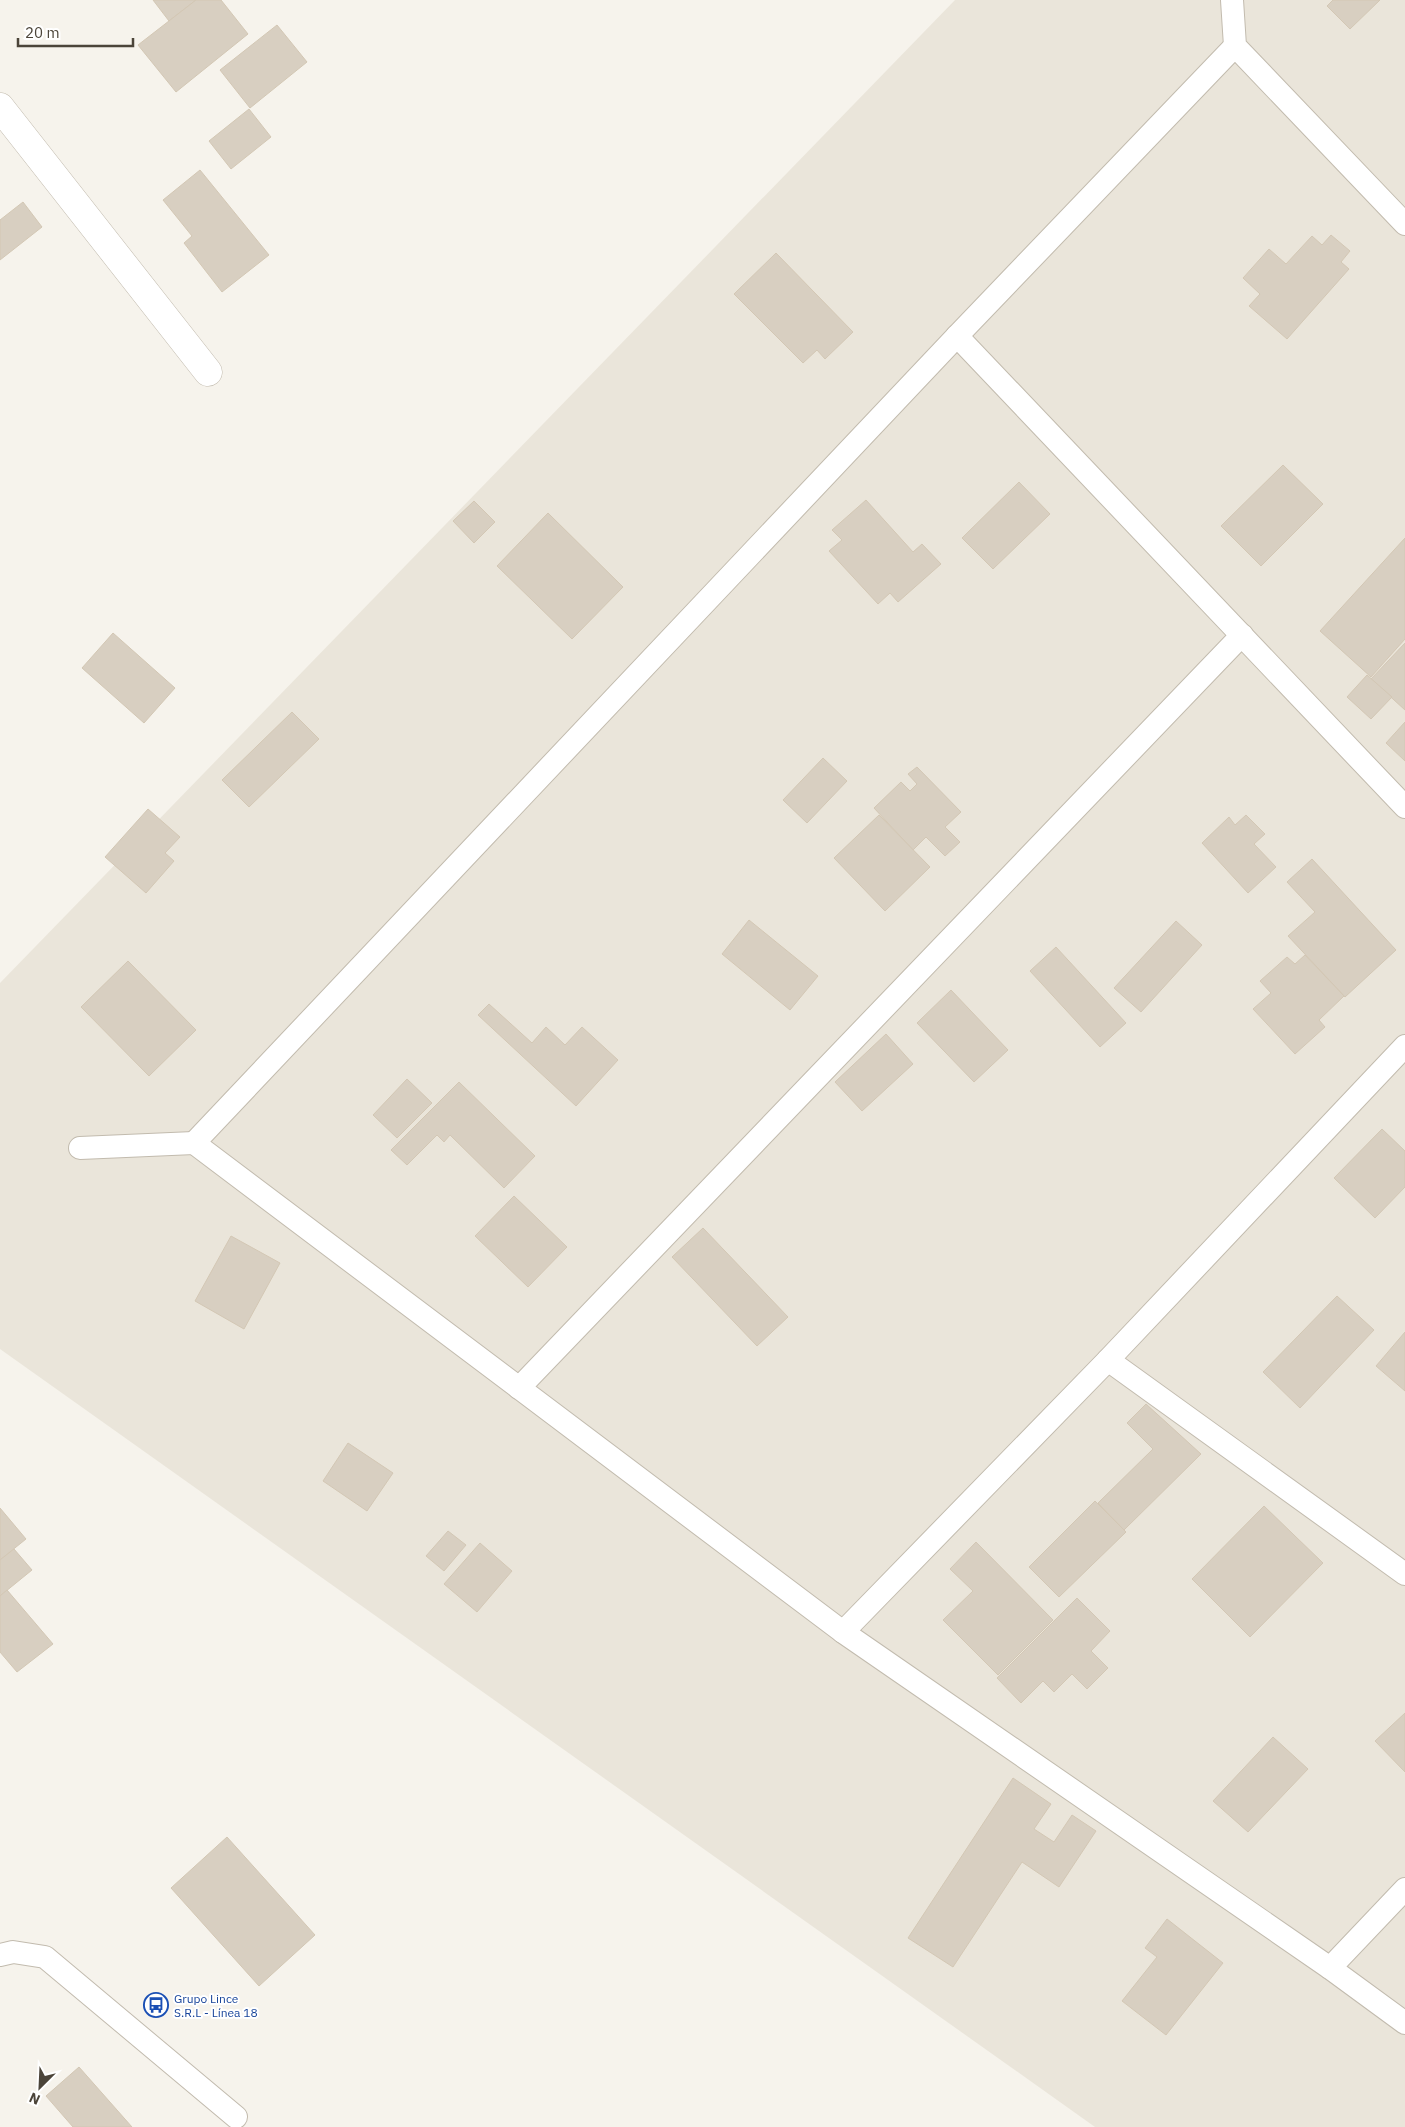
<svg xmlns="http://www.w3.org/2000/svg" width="1405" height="2127" font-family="'IBM Plex Sans',sans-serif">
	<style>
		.residential { fill: #eae5da }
		.building { fill: #d8cfc1; stroke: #d3c7b4 }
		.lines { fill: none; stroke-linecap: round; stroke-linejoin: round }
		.lane-casing { stroke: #c2bbae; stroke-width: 24 }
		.street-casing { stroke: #c2bbae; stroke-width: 29 }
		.lane { stroke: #fff; stroke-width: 22 }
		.street { stroke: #fff; stroke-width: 28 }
		.labels { text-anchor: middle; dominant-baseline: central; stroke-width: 4; stroke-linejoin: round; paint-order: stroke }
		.transit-label { font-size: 12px; fill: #164399; stroke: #fff; text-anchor: start }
	</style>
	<rect width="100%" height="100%" fill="#f6f3ec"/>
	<!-- residential -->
	<polygon class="residential" points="955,0 1405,0 1405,2127 1095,2127 0,1349 0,983"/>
	<!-- building -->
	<g class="building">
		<polygon points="153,0 196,0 169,21"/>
		<polygon points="196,0 221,0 248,34 176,92 138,45"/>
		<polygon points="1333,0 1380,0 1350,29 1327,6"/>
		<polygon points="277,25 307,62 250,108 220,70"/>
		<polygon points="249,109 271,137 231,169 209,141"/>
		<polygon points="200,170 269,255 222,292 184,243 192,236 163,200"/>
		<polygon points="23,202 42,227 0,260 0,220"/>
		<polygon points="1331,235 1350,251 1341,262 1349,269 1287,339 1249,306 1260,294 1243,278 1269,249 1286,264 1312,236 1322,245"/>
		<polygon points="776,253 853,332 825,359 817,350 803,363 734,294"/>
		<polygon points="1283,465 1323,504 1261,566 1221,526"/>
		<polygon points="1019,482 1050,514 993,569 962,538"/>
		<polygon points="866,500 913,552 922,544 941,564 898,602 890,593 878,604 829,551 842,540 832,530"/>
		<polygon points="474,501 495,522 474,543 453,521"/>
		<polygon points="548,513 623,587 572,639 497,566"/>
		<polygon points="1405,538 1405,639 1371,677 1320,631"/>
		<polygon points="113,633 175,688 144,723 82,668"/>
		<polygon points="1405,643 1405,710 1371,679"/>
		<polygon points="1367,675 1392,697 1371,719 1347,697"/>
		<polygon points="292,712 319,739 249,807 222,780"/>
		<polygon points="1405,722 1405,761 1386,743"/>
		<polygon points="823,758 847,781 807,823 783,800"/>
		<polygon points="917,767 961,812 945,827 960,842 945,856 926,837 913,850 874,808 901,782 910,791 917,784 908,774"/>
		<polygon points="148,809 180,837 165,853 174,861 146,893 105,857"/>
		<polygon points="879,815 930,867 885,911 834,858"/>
		<polygon points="1246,815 1265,834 1254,844 1276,867 1248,893 1202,843 1229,817 1235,825"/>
		<polygon points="1312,859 1396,950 1345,997 1288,936 1315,912 1287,882"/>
		<polygon points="749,920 818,976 790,1010 722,954"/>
		<polygon points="1176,921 1202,945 1141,1012 1114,988"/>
		<polygon points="1056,947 1126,1023 1100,1047 1030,971"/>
		<polygon points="1305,955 1344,996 1319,1020 1325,1027 1295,1054 1253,1009 1271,993 1260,981 1287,957 1295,964"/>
		<polygon points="128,961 196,1030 149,1076 81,1007"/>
		<polygon points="951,990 1008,1050 974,1082 917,1023"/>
		<polygon points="489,1004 532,1043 546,1027 565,1045 582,1027 618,1060 576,1106 478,1015"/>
		<polygon points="886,1034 913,1064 862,1111 835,1082"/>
		<polygon points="407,1079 432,1103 397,1138 373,1115"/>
		<polygon points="459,1082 535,1156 504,1188 450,1135 444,1142 437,1135 407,1165 391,1150"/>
		<polygon points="1382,1129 1405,1151 1405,1187 1375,1218 1334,1178"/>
		<polygon points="514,1196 567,1247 528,1287 475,1236"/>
		<polygon points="703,1228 788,1317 757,1346 672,1257"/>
		<polygon points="231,1236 280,1263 244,1329 195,1301"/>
		<polygon points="1337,1296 1374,1330 1300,1408 1263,1372"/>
		<polygon points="1405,1332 1405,1391 1376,1366"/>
		<polygon points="1146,1404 1201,1454 1124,1530 1098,1503 1153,1449 1127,1423"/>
		<polygon points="348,1443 393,1473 367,1511 323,1481"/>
		<polygon points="1095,1501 1126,1532 1059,1597 1029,1567"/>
		<polygon points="1264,1506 1323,1563 1250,1637 1192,1579"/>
		<polygon points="0,1508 26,1539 0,1560"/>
		<polygon points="448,1531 466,1545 444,1571 426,1556"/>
		<polygon points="976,1542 1053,1620 998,1675 943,1620 973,1591 950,1569"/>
		<polygon points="480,1543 512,1571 477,1612 444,1584"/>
		<polygon points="14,1549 32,1570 0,1596 0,1560"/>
		<polygon points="7,1590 53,1644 17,1672 0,1652 0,1596"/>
		<polygon points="1077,1598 1110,1631 1091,1651 1108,1668 1087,1689 1072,1674 1054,1692 1043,1681 1021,1703 997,1678"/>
		<polygon points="1405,1713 1405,1772 1375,1741"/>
		<polygon points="1273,1737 1308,1769 1248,1832 1213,1801"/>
		<polygon points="1013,1778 1051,1804 1034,1829 1054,1842 1072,1815 1096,1831 1059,1887 1022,1862 953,1967 908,1938"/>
		<polygon points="227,1837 315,1935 259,1986 171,1888"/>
		<polygon points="1167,1919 1223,1963 1166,2035 1122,2001 1157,1957 1145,1948"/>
		<polygon points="79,2067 132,2127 73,2127 46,2096"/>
	</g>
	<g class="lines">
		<defs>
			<g id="lane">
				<polyline points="1232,0 1235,46 1405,224"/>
				<polyline points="1235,46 957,336 194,1143 843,1632 1330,1968 1405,2023"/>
				<polyline points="957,336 1405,807"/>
				<polyline points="80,1148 194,1143"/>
				<polyline points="1108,1360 1405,1574"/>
				<polyline points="519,1388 1242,635"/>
				<polyline points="843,1632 1108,1360 1405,1046"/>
				<polyline points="0,1955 13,1952 45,1957 236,2117"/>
				<polyline points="1330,1968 1405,1889"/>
			</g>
			<polyline id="street" points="0,107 208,372"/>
		</defs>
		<!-- lane casing -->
		<use href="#lane" class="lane-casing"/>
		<!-- street casing -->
		<use href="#street" class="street-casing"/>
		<!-- lane -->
		<use href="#lane" class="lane"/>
		<!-- street -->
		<use href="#street" class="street"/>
	</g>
	<!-- icons -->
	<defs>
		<symbol id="bus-ring" viewBox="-11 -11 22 22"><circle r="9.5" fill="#fff" stroke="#1a4fb4" stroke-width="1.5"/><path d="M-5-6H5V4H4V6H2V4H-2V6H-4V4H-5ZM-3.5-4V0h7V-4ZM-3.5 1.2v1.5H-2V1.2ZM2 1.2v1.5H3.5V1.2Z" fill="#1a4fb4"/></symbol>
	</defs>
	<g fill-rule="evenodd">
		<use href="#bus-ring" x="142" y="1991" width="28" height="28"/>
	</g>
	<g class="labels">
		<!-- transit labels -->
		<g class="transit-label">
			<text x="174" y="1998">Grupo Lince<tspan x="174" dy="14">S.R.L - Línea 18</tspan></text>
		</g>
	</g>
	<!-- north arrow -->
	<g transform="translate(40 2087) rotate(204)" stroke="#ffffff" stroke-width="4" paint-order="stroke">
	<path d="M0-4L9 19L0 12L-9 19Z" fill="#4b4439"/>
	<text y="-8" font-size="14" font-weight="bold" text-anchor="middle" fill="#4b4439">N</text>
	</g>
	<!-- scale -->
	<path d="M18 38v8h115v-8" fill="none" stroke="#4b4439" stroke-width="2.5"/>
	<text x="25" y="38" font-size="15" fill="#4b4439" stroke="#ffffff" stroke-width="4" paint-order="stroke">20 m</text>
</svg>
